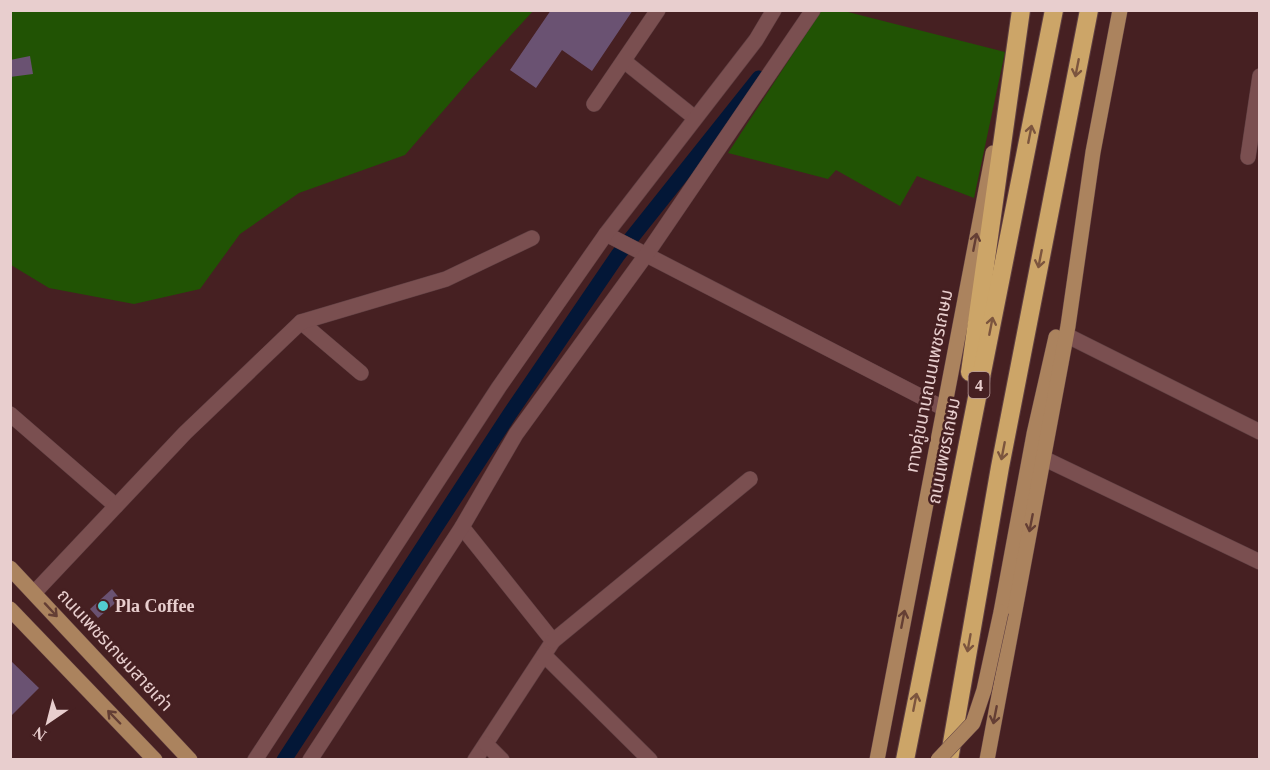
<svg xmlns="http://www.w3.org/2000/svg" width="1270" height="770" font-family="'Times New Roman','Noto Sans Thai',serif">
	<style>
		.green { fill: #215304 }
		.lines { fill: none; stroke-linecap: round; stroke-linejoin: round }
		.canal { stroke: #031737; stroke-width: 15 }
		.building { fill: #6a5272 }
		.minor-casing { stroke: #5f3f42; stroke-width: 16 }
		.major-casing { stroke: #5f3f42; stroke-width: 16 }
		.highway-casing { stroke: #5f3f42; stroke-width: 20 }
		.minor { stroke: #7a4f50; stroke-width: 15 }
		.major { stroke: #ab835e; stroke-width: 15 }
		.highway { stroke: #cca568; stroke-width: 18 }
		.major-bridge-casing { stroke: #5f3f42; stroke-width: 16; stroke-linecap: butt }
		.major-bridge { stroke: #ab835e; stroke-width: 15 }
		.oneway { stroke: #7c553e }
		.oneway2 { stroke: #643e34 }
		.poi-dot { fill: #52cdd0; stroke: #462022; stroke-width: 2 }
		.labels { text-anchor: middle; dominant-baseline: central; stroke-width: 5; stroke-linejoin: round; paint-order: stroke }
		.shield { fill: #462022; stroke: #b79a9a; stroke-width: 1.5 }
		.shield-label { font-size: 16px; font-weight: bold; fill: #e8cece }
		.street-label { font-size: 18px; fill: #e8cece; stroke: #462022 }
		.poi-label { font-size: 18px; font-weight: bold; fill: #e8cece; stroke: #462022; text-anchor: start }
	</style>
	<rect width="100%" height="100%" fill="#462022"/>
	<!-- green -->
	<g class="green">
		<polygon points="10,11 533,11 469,81 405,155 299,193 240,234 200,289 134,304 49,288 11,265"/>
		<polygon points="821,11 844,11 1005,52 974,198 917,176 900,206 836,170 828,179 728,153"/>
	</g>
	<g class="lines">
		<!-- canal -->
		<polyline class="canal" points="284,760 509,415 618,255 759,78"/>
	</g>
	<!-- building -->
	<g class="building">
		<polygon points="551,10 633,10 592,71 562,50 536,88 510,70"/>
		<polygon points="30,56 33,74 10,77 10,60"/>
		<polygon points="112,589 120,599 98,618 90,609"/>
		<polygon points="10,660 39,688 10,717"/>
	</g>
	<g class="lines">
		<defs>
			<g id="minor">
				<polyline points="624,61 695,118"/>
				<polyline points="594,104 658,10"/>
				<polyline points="1248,157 1260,76"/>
				<polyline points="606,234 943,408"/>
				<polyline points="301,322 361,373"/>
				<polyline points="1066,335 1260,432"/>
				<polyline points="10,414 116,506"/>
				<polyline points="1043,458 1260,562"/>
				<polyline points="462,527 553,641 475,760"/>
				<polyline points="34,593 185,433 301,322 446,279 532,238"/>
				<polyline points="553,641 750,479"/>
				<polyline points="544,655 650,760"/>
				<polyline points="486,744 502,760"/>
				<polyline points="255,760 499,387 606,234 756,40 774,10"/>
				<polyline points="310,760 462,527 516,434 646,255 813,10"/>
			</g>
			<g id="major">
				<polyline points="10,568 190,760"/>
				<polyline points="10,609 155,760"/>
				<polyline points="1001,612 1034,434 1056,337"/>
				<polyline points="877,760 993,153"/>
				<polyline points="987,760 1068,326 1093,152 1120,10"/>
			</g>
			<g id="highway">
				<polyline points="970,372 1021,10"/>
				<polyline points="905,760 1054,10"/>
				<polyline points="949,760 1000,467 1089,10"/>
			</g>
		</defs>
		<!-- minor casing -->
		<use href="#minor" class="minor-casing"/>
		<!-- major casing -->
		<use href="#major" class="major-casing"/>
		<!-- highway casing -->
		<use href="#highway" class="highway-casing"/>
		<!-- minor -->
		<use href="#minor" class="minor"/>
		<!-- major -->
		<use href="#major" class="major"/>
		<!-- highway -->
		<use href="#highway" class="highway"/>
		<defs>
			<polyline id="major-bridge" points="938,760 973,723 984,690 1001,612"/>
		</defs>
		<!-- major-bridge casing -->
		<use href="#major-bridge" class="major-bridge-casing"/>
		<!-- major-bridge -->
		<use href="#major-bridge" class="major-bridge"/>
	</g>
	<!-- one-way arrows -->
	<defs><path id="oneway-shaft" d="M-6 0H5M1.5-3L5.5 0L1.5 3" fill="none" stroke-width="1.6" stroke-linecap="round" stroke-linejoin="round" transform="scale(1.5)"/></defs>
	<g class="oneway">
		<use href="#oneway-shaft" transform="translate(1077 68) rotate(101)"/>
		<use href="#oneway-shaft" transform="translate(1030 134) rotate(-79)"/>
		<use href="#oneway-shaft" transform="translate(1040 259) rotate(101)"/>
		<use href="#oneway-shaft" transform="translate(991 326) rotate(-79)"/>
		<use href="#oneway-shaft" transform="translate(1003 451) rotate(101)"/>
		<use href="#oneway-shaft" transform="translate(969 643) rotate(100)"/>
		<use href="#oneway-shaft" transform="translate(915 702) rotate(-79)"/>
	</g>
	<g class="oneway2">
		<use href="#oneway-shaft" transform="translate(975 242) rotate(-79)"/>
		<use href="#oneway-shaft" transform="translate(1031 523) rotate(101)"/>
		<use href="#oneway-shaft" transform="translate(51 610) rotate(47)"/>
		<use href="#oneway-shaft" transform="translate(903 619) rotate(-79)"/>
		<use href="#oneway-shaft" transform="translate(995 715) rotate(101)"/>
		<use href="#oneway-shaft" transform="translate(114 717) rotate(-134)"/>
	</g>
	<!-- markers -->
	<circle class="poi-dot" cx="103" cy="606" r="6"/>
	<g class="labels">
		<!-- shield labels -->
		<rect class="shield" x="968.5" y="372" width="21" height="26" rx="4.5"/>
		<g class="shield-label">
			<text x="979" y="385">4</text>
		</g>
		<!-- street labels -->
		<g class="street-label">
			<text transform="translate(929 381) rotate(-79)">ทางคู่ขนานถนนเพชรเกษม</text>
			<text transform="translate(944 451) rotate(-79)">ถนนเพชรเกษม</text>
			<text transform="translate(115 650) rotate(47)">ถนนเพชรเกษมสายเก่า</text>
		</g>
		<!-- poi labels -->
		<g class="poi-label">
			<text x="115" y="606">Pla Coffee</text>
		</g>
	</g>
	<!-- border -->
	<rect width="1270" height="770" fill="none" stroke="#e8cece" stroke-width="24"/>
	<!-- north arrow -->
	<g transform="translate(48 722) rotate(215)" stroke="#462022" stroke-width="4.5" paint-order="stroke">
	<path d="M0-4.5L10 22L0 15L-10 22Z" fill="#e8cece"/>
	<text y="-9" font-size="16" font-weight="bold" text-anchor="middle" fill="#e8cece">N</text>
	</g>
</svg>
